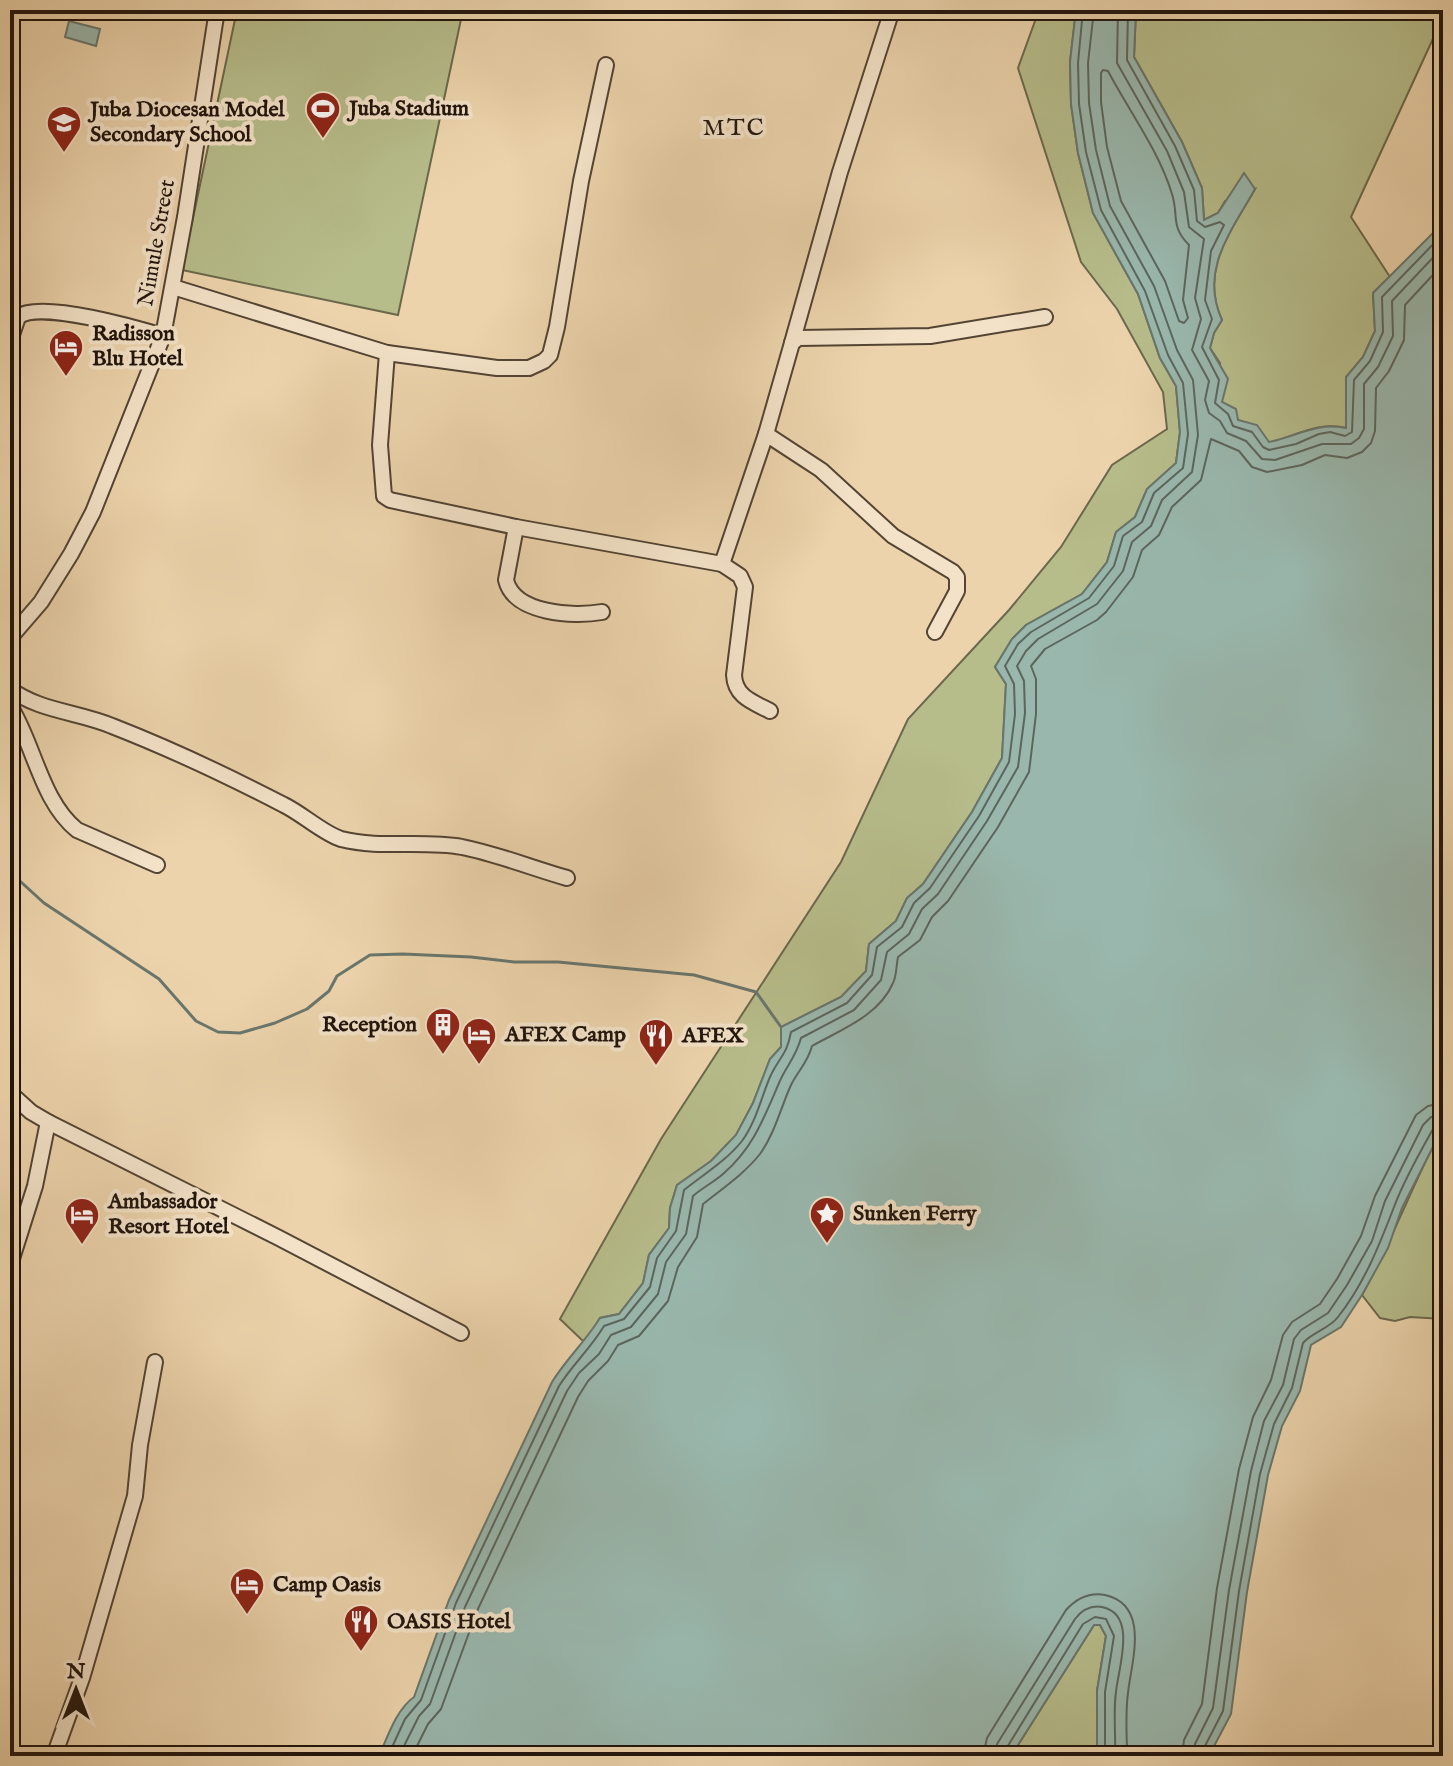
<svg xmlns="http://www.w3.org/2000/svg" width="1453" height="1766" font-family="'IM FELL English',serif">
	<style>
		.green { fill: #b6bc8a; stroke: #6b684c; stroke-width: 2 }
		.water { fill: #99b7ad; stroke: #69766d; stroke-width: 2 }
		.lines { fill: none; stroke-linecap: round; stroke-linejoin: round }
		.shore { stroke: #5c665d; stroke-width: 2 }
		.stream { stroke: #69766d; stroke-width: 3 }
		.minor-casing { stroke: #534434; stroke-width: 18 }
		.minor { stroke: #f3e2c8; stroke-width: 14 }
		.labels { text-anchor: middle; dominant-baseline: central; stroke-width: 8; stroke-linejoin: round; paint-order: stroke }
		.poi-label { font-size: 22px; font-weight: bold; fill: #20140d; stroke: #f3e2c8; text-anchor: start }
		.street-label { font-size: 22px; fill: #20140d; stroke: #f3e2c8 }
		.neighbourhood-label { font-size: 24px; letter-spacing: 2px; fill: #20140d; stroke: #f3e2c8 }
	</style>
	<rect width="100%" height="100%" fill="#ecd3ab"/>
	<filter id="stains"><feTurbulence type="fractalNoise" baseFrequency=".0025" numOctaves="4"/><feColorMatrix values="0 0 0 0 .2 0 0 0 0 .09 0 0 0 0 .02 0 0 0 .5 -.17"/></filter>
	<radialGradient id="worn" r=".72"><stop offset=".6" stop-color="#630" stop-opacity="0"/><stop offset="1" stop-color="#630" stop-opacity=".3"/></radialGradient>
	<!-- green -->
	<g class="green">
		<polygon points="237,10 463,10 398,315 182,270"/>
		<polygon points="1039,10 1076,10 1070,62 1071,104 1078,153 1093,213 1138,294 1160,358 1176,386 1180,432 1176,463 1147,489 1135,517 1116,532 1107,562 1082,594 1026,625 1012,639 995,667 1006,684 1002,758 972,812 923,884 907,898 896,921 869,944 866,971 841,997 781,1027 781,1047 770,1059 753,1103 736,1135 711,1161 677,1185 670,1208 669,1228 649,1255 643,1283 619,1314 600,1318 585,1343 560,1319 661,1139 841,862 908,719 1009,610 1061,547 1112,465 1167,429 1163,392 1117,309 1081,262 1018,68"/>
		<path d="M1136 10H1443V17L1351 217 1390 277 1373 293 1375 331 1363 357 1346 377V428C1318 421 1296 436 1269 443L1257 426 1238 420 1222 402 1220 363 1210 348 1214 333 1222 320C1199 270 1231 232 1255 189L1225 201 1218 213 1204 220 1202 188 1182 142 1134 57Z"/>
		<path d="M1443 1127V1319L1410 1317 1395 1321 1380 1318 1362 1295C1393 1240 1413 1182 1443 1127Z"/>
		<polygon points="1094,1625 1100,1625 1106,1636 1097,1691 1097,1756 1011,1756"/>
	</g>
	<!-- water -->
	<g class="water">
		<path d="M1076 10H1136L1134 57 1182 142 1202 188 1204 220 1218 213 1244 173 1255 189C1231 232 1199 270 1222 320L1214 333 1210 348 1228 379 1222 402 1236 409 1238 420 1257 425 1269 442C1298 436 1316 422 1346 428V377L1363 357 1375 331 1373 293 1443 223V1127L1402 1208 1388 1248 1362 1295 1341 1327 1311 1345 1300 1391 1282 1426 1268 1475 1247 1592 1231 1714 1212 1750V1756H1097V1691L1106 1636 1100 1625H1094L1011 1756H379C388 1736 396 1710 414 1697L449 1600 552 1382C567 1358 585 1342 600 1318L619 1314 643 1283 649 1255 669 1228 670 1208 677 1185 711 1161 736 1135 753 1103 770 1059 781 1047V1027L841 997 866 971 869 944 896 921 907 898 923 884 972 812 1002 758 1006 684 995 667 1012 639 1026 625 1082 594 1107 562 1116 532 1135 517 1147 489 1176 463 1180 432 1176 386 1160 358 1138 294 1093 213 1078 153 1071 104 1070 62Z"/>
		<polygon points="69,21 100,29 96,46 65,37"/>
	</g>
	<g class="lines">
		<!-- shore -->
		<g class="shore">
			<polyline points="1118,10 1117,63 1167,151 1184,192 1189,227 1204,239 1195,298 1201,319 1192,350 1209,381 1205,400 1209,413 1220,421 1227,433 1246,441 1262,459 1275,460 1322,444 1351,444 1359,438 1364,429 1364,384 1378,367 1393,336 1392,301 1443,247"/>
			<polyline points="1128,10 1127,60 1175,146 1194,190 1197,221 1205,227 1220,222 1224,225 1211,251 1205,300 1212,319 1202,347 1219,380 1215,403 1228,414 1233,426 1252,432 1263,447 1269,450 1296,444 1319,434 1330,432 1345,436 1352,432 1354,380 1370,361 1383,332 1382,297 1443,234"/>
			<path d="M1103 70 1108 71C1129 111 1159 151 1172 194 1179 216 1170 226 1189 245L1183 300 1188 318 1184 323 1179 321 1165 281 1121 201 1107 147 1101 102V73Z"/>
			<path d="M388 1756 405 1719 421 1700 456 1603 559 1386C573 1364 591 1348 604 1326L624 1319 650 1287 657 1258 676 1231 684 1190C704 1174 726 1161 742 1141 756 1122 761 1098 770 1077 779 1057 787 1055 791 1032L847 1003 872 975 877 947 902 927 914 903 930 888 979 816 1009 762 1015 714 1014 684 1005 666 1018 644 1031 632 1089 598 1114 566 1123 536 1142 522 1154 493 1183 468 1188 434 1183 383 1168 355 1145 291 1101 210 1086 152 1079 104 1078 63 1083 10"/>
			<path d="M399 1756 419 1716 430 1704 465 1607 567 1391 579 1373 599 1354 611 1335 631 1327 658 1294 666 1262 686 1234 693 1196C702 1188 714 1182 723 1174 753 1148 764 1118 779 1083 786 1066 796 1057 801 1038L854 1010 881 980 887 952 909 934 922 909 938 894 987 821 1018 767 1025 713 1024 681 1017 666 1026 651 1038 639 1097 604 1123 571 1132 542 1151 526 1162 500 1192 472 1198 435 1193 380 1177 350 1154 286 1110 206 1096 150 1089 103 1088 63 1094 10"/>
			<path d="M412 1756 428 1724 441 1709 477 1611 578 1397 588 1381 608 1361 618 1345 639 1336 668 1301 678 1267 697 1237 703 1204C723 1188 744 1174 760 1154 775 1133 781 1107 791 1085 798 1071 808 1062 812 1046 840 1030 879 1016 893 983 897 975 896 966 898 957L920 940 932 917 948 901 998 827 1029 772 1036 714V679L1031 666 1045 649 1097 620 1106 612 1133 577 1142 550 1159 535 1172 507 1201 480 1211 439 1239 451 1252 467 1267 472 1302 465 1325 455 1347 458 1362 452 1371 443 1375 431 1376 388 1389 371 1404 340 1405 305 1443 264"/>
			<path d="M983 1756 987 1738 1066 1610C1077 1598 1089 1592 1105 1595 1151 1605 1131 1663 1128 1693 1125 1714 1127 1735 1127 1756"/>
			<path d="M995 1756 997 1744 1075 1619C1082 1610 1090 1605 1102 1607 1138 1614 1118 1669 1116 1692 1113 1713 1116 1735 1115 1756"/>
			<polyline points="1005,1756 1006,1749 1083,1624 1095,1617 1106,1619 1114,1636 1105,1692 1105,1756"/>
			<polyline points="1182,1756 1184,1740 1202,1704 1217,1588 1239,1469 1253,1417 1271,1380 1283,1335 1292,1322 1320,1304 1337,1279 1361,1236 1375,1196 1416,1115 1428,1106 1443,1103"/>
			<polyline points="1194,1756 1195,1744 1213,1708 1229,1590 1251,1471 1264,1421 1283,1385 1294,1339 1301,1330 1328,1313 1347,1285 1372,1241 1385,1201 1423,1125 1431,1117 1443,1115"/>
			<path d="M1205 1756V1746L1223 1711 1239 1591 1260 1474 1274 1424 1292 1388 1303 1343C1312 1332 1329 1329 1338 1317 1364 1284 1379 1246 1394 1207 1404 1180 1419 1154 1433 1129L1443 1125"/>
		</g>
		<!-- stream -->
		<polyline class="stream" points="10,872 44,903 159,979 196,1021 218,1032 240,1033 275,1023 307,1009 329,991 337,976 370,955 403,954 471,957 514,962 558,962 694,975 756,992 781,1027"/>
		<defs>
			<g id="minor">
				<polyline points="173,287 387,353 497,368 529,368 544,361 550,355 557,327 581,181 606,65"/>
				<path d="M10 341 18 317C39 300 136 328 163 336"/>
				<polyline points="792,343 840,172 892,10"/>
				<polyline points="387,353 380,445 384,496 390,500 516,527 722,564 766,434 792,343 798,338 930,336 1045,317"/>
				<polyline points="766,434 821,470 893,536 953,572 957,577 957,591 935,632"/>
				<path d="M516 527 506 580C514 614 574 617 602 612"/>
				<path d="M722 564 740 576 745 587 734 675C735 697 753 702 770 711"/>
				<polyline points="10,638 41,602 71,554 93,512 163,336 185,217 217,10"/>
				<path d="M10 689C39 711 79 712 112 726 171 749 228 776 284 805 301 813 324 834 341 839 381 849 422 840 462 847 497 854 532 868 567 878"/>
				<path d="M10 706C34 744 41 801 77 830L157 865"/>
				<polyline points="10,1093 31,1112 48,1122 279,1238 461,1333"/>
				<polyline points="10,1265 35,1186 48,1122"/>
				<polyline points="54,1756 82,1678 135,1496 140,1445 155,1362"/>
			</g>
		</defs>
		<!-- minor casing -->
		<use href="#minor" class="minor-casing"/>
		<!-- minor -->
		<use href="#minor" class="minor"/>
	</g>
	<!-- icons -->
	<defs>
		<symbol id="stadium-pin" viewBox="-11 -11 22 30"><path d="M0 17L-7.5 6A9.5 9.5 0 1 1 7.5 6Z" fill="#8f2418" stroke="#f3e2c8"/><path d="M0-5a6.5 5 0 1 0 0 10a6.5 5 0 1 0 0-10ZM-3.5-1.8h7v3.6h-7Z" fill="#fff"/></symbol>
		<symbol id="school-pin" viewBox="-11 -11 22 30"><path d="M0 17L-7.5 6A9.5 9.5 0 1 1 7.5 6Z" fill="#8f2418" stroke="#f3e2c8"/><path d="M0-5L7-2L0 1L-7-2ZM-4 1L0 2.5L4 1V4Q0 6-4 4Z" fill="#fff"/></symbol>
		<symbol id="hotel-pin" viewBox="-11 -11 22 30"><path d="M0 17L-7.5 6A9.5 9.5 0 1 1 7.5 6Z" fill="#8f2418" stroke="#f3e2c8"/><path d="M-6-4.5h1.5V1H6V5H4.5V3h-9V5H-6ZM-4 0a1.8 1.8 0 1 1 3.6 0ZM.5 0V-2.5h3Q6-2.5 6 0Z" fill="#fff"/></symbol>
		<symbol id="building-pin" viewBox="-11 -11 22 30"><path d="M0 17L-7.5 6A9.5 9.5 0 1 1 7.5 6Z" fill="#8f2418" stroke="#f3e2c8"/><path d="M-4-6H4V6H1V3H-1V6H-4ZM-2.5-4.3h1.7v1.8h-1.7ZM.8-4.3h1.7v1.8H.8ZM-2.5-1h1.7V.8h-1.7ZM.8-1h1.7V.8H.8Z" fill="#fff"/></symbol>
		<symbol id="restaurant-pin" viewBox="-11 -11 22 30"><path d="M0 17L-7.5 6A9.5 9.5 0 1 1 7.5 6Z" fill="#8f2418" stroke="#f3e2c8"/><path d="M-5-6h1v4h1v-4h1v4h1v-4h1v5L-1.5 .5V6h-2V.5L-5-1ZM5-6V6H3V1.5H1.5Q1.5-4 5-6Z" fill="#fff"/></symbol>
		<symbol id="sight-pin" viewBox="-11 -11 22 30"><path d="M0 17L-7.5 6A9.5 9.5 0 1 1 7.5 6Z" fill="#8f2418" stroke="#f3e2c8"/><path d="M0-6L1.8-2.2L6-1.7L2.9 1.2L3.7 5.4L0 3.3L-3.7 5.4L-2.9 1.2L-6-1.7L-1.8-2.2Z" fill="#fff"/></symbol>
	</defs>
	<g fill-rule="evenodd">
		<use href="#stadium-pin" x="303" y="89" width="40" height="54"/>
		<use href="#school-pin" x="44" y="103" width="40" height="54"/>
		<use href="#hotel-pin" x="46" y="327" width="40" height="54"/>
		<use href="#building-pin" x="423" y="1005" width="40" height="54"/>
		<use href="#hotel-pin" x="459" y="1015" width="40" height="54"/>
		<use href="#restaurant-pin" x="636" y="1016" width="40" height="54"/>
		<use href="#sight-pin" x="807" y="1194" width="40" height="54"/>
		<use href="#hotel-pin" x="62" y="1195" width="40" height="54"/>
		<use href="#hotel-pin" x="227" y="1565" width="40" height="54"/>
		<use href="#restaurant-pin" x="341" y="1602" width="40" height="54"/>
	</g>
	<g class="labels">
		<!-- poi labels -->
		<g class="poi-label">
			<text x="349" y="109">Juba Stadium</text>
			<text x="90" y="110">Juba Diocesan Model<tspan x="90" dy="25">Secondary School</tspan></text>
			<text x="92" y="334">Radisson<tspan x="92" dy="25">Blu Hotel</tspan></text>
			<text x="417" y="1025" text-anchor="end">Reception</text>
			<text x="505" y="1035">AFEX Camp</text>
			<text x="682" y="1036">AFEX</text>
			<text x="108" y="1202">Ambassador<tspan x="108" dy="25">Resort Hotel</tspan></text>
			<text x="853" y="1214">Sunken Ferry</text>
			<text x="273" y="1585">Camp Oasis</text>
			<text x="387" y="1622">OASIS Hotel</text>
		</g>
		<!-- street labels -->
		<g class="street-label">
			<text transform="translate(157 243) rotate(-80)">Nimule Street</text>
		</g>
		<!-- neighbourhood labels -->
		<g class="neighbourhood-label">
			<text x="734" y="128">MTC</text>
		</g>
	</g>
	<!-- margin -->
	<rect width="1453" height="1766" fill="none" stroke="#ecd3ab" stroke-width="40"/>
	<rect x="12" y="12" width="1429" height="1742" fill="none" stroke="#20140d" stroke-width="4"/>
	<rect x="20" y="20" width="1413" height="1726" fill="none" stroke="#20140d" stroke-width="2"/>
	<!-- north arrow -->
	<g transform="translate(76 1690)" stroke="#f3e2c8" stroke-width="6" paint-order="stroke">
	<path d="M0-6L14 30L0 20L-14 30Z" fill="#20140d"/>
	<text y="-12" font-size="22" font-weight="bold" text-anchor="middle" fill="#20140d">N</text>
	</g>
	<rect width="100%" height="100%" filter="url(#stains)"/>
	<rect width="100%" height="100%" fill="url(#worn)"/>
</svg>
